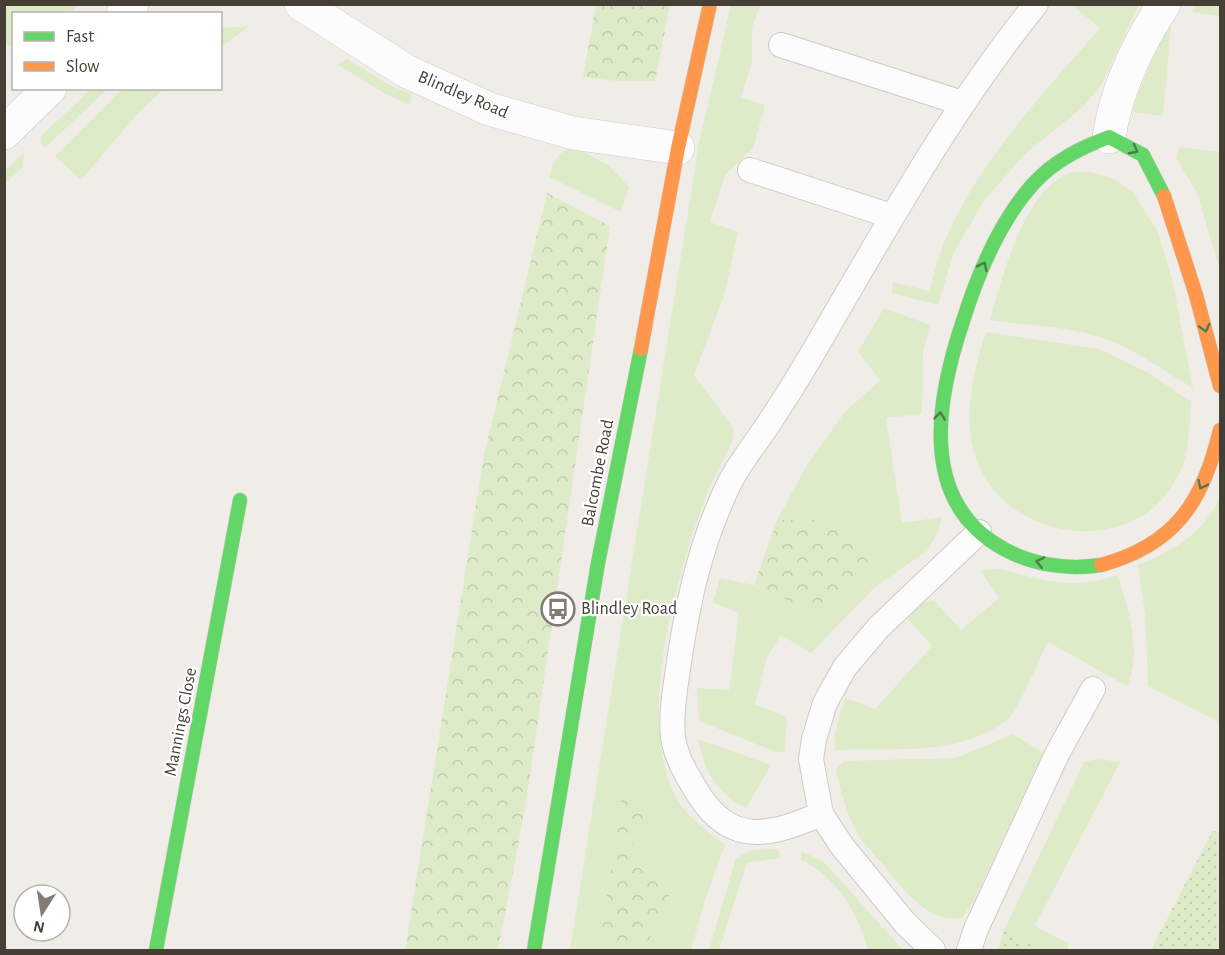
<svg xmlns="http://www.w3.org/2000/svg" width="1225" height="955" font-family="'Alegreya Sans',sans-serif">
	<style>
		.grass { fill: #deebc8 }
		.forest { fill: url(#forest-crowns) }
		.park { fill: url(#park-dots) }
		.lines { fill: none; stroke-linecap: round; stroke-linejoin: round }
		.lane-casing { stroke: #cecbc6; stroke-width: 26 }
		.street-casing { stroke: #cecbc6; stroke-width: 34 }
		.fast-casing { stroke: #cfcabf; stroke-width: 15 }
		.slow-casing { stroke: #cfcabf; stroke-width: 15 }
		.lane { stroke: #fdfcfc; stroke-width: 24 }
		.street { stroke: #fdfcfc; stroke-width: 33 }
		.fast { stroke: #63d668; stroke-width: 14 }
		.slow { stroke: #ff974d; stroke-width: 14 }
		.oneway { stroke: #527b49 }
		.labels { text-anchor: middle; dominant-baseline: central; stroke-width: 4.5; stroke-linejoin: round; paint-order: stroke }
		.street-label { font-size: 18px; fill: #463f35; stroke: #fff }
		.poi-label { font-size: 18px; fill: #463f35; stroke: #fff; text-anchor: start }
	</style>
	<defs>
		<pattern id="forest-crowns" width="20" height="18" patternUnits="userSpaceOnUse" patternTransform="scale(1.5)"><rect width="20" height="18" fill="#deebc8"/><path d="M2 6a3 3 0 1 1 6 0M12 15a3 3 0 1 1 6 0" fill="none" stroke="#c0cbac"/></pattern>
		<pattern id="park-dots" width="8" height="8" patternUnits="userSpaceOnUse" patternTransform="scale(1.5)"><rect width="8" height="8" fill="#deebc8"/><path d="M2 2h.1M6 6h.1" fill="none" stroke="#c0cbac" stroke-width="1.8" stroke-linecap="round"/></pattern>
	</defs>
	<rect width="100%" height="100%" fill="#f0ede8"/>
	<!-- grass -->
	<g class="grass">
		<polygon points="5,4 78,4 78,5 70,13 14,14 13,47 5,44"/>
		<path d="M731 5H766H760L752 28V62L741 97 764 105V110L753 148 725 175 710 222 738 232 724 296 694 375 733 427 734 436C726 458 713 477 705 499 676 577 637 714 674 793 684 815 707 831 725 845L705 900 691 950H644L670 895 661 881 635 863 622 795 599 950H570L699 143Z"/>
		<path d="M1072 5H1139L1101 85 1083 107 1024 155 984 201 954 252 938 305 892 293 893 282 929 291C935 274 938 255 946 238 980 159 1044 93 1100 28Z"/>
		<polygon points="1196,5 1220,5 1220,16 1191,12"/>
		<polygon points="250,26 221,47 221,28"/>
		<polygon points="1167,26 1171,27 1163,116 1130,112"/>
		<polygon points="347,59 391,86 412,94 410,105 385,94 337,64"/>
		<polygon points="123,88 164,89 140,111 81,180 55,156"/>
		<polygon points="91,89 107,89 45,148 41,143 42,135"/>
		<polygon points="1179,147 1220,152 1220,270 1197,193 1176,158"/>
		<path d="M577 148 608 165 629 187 621 212 549 177C554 160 558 149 577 148Z"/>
		<polygon points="24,153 23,167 5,184 5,170"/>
		<path d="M1090 172 1110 177 1132 191 1158 232 1173 283 1193 389C1167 372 1142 354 1113 342 1076 326 1030 326 990 320 1002 277 1023 194 1067 174 1073 171 1083 172 1090 172Z"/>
		<polygon points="884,308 930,325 923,351 922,414 886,418 902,523 942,517 938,532 927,551 875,587 811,653 781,635 767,657 755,704 787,717 785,752 776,752 699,721 697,688 729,690 739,613 713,602 720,578 754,585 795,604 818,520 777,520 807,465 844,413 880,380 858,352"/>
		<path d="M986 332 1099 349 1149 373 1191 402C1189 424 1190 454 1179 474 1170 490 1159 506 1144 515 1082 553 990 521 973 449 964 413 974 367 986 332Z"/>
		<path d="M1220 497V722L1148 686 1145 614 1138 565C1172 552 1205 532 1220 497Z"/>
		<path d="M1001 569C1044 581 1075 590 1118 575 1128 609 1143 652 1127 686L1048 642C1040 657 1018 711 1008 719 961 757 892 748 835 750L834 736 845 698 875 709 932 646 908 619 918 604 934 600 961 630 999 598 980 570Z"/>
		<path d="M1013 734 1043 753 974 900 962 918C925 924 901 885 879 860 872 851 861 841 856 831 846 812 840 790 836 769L844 761 956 758Z"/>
		<path d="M698 739 771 765 746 808C716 793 704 771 698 739Z"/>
		<polygon points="1098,759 1120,762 1035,926 1069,944 1067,950 1041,950 1004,930 1084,762"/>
		<polygon points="778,849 781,858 747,863 719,950 709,950 736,858 751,850"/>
		<path d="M801 851 824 862 903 950H868C858 913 837 877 801 860Z"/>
	</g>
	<!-- forest -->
	<g class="forest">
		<polygon points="596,5 670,5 655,81 617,81 583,77"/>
		<polygon points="547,193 610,226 525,809 498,950 405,950 484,455"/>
		<polygon points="777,520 818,520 857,537 871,566 853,592 827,610 795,604 754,585"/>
		<polygon points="622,794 639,805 646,818 632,838 635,863 661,881 670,895 644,950 599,950"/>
	</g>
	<!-- park -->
	<g class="park">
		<polygon points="1213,830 1220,834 1220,950 1151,950"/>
		<polygon points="1004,930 1041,950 998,950"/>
	</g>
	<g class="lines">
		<defs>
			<g id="lane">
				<polyline points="781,45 962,103"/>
				<polyline points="750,170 891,216"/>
				<path d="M821 814C772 835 732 847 699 795 689 779 678 761 674 743 670 723 674 696 677 676 686 610 699 546 728 486 739 463 757 442 771 420 793 387 813 353 833 318 896 210 957 102 1036 4"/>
				<polyline points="933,950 905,923 842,846 821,814 811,759 814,739 825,703 845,667 879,627 979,532"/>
				<polyline points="969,950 976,929 1057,754 1093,689"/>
			</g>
			<g id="street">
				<polyline points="301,4 406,71 489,109 573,133 678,148"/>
				<polyline points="123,14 132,4"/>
				<polyline points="4,133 50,88"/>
				<path d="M1109 137C1116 90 1138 44 1164 4"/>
			</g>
			<g id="fast">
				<path d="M1101 565C1068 570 1033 565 1004 549 917 502 937 398 963 321 978 273 999 222 1033 184 1054 161 1080 148 1109 137L1143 155 1164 196"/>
				<polyline points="156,950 240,500"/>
				<polyline points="534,950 598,563 641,349"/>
			</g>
			<g id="slow">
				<polyline points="1164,196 1196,295 1220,386"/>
				<polyline points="641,349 678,148 710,4"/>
				<path d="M1101 565C1175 545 1203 502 1220 430"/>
			</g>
		</defs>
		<!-- lane casing -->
		<use href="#lane" class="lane-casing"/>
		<!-- street casing -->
		<use href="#street" class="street-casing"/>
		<!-- fast casing -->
		<use href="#fast" class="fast-casing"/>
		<!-- slow casing -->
		<use href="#slow" class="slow-casing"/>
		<!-- lane -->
		<use href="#lane" class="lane"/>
		<!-- street -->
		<use href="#street" class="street"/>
		<!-- fast -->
		<use href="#fast" class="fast"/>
		<!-- slow -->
		<use href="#slow" class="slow"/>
	</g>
	<!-- one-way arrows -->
	<defs><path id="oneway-chevron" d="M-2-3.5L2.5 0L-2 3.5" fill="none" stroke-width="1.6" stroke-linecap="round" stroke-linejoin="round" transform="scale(1.5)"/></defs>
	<g class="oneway">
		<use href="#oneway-chevron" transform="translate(1134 150) rotate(28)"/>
		<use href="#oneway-chevron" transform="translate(983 266) rotate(-64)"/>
		<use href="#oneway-chevron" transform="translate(1205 328) rotate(75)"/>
		<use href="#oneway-chevron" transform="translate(940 416) rotate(-84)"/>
		<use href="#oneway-chevron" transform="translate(1202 485) rotate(116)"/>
		<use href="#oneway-chevron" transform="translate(1040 562) rotate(-167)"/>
	</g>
	<!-- icons -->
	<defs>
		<symbol id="bus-ring" viewBox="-11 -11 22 22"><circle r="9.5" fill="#fff" stroke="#827c74" stroke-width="1.5"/><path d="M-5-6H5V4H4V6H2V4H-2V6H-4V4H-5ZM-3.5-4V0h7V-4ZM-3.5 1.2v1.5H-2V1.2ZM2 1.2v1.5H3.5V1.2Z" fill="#827c74"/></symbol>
	</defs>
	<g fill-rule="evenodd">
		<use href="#bus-ring" x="539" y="590" width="38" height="38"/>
	</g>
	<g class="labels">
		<!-- street labels -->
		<g class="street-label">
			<text transform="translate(463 95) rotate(23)">Blindley Road</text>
			<text transform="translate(598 473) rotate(-79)">Balcombe Road</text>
			<text transform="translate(181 722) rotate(-79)">Mannings Close</text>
		</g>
		<!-- poi labels -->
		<g class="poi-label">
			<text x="581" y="609">Blindley Road</text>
		</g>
	</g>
	<!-- border -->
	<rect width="1225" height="955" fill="none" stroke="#463f35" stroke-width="12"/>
	<!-- legend -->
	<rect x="12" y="12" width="210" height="78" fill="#ffffff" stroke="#b5b2ae" stroke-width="1.5"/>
	<rect x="24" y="32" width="30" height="9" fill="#63d668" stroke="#b5b2ae" stroke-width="1.5"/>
	<text x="66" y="42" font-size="18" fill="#463f35">Fast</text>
	<rect x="24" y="62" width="30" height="9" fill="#ff974d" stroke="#b5b2ae" stroke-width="1.5"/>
	<text x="66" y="72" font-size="18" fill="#463f35">Slow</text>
	<!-- north arrow -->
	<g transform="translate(42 913) rotate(192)"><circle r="28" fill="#ffffff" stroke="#b5b2ae" stroke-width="1.5"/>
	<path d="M0-4.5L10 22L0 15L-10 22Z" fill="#827c74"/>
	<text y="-9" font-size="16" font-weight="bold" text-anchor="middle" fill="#463f35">N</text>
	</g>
</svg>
